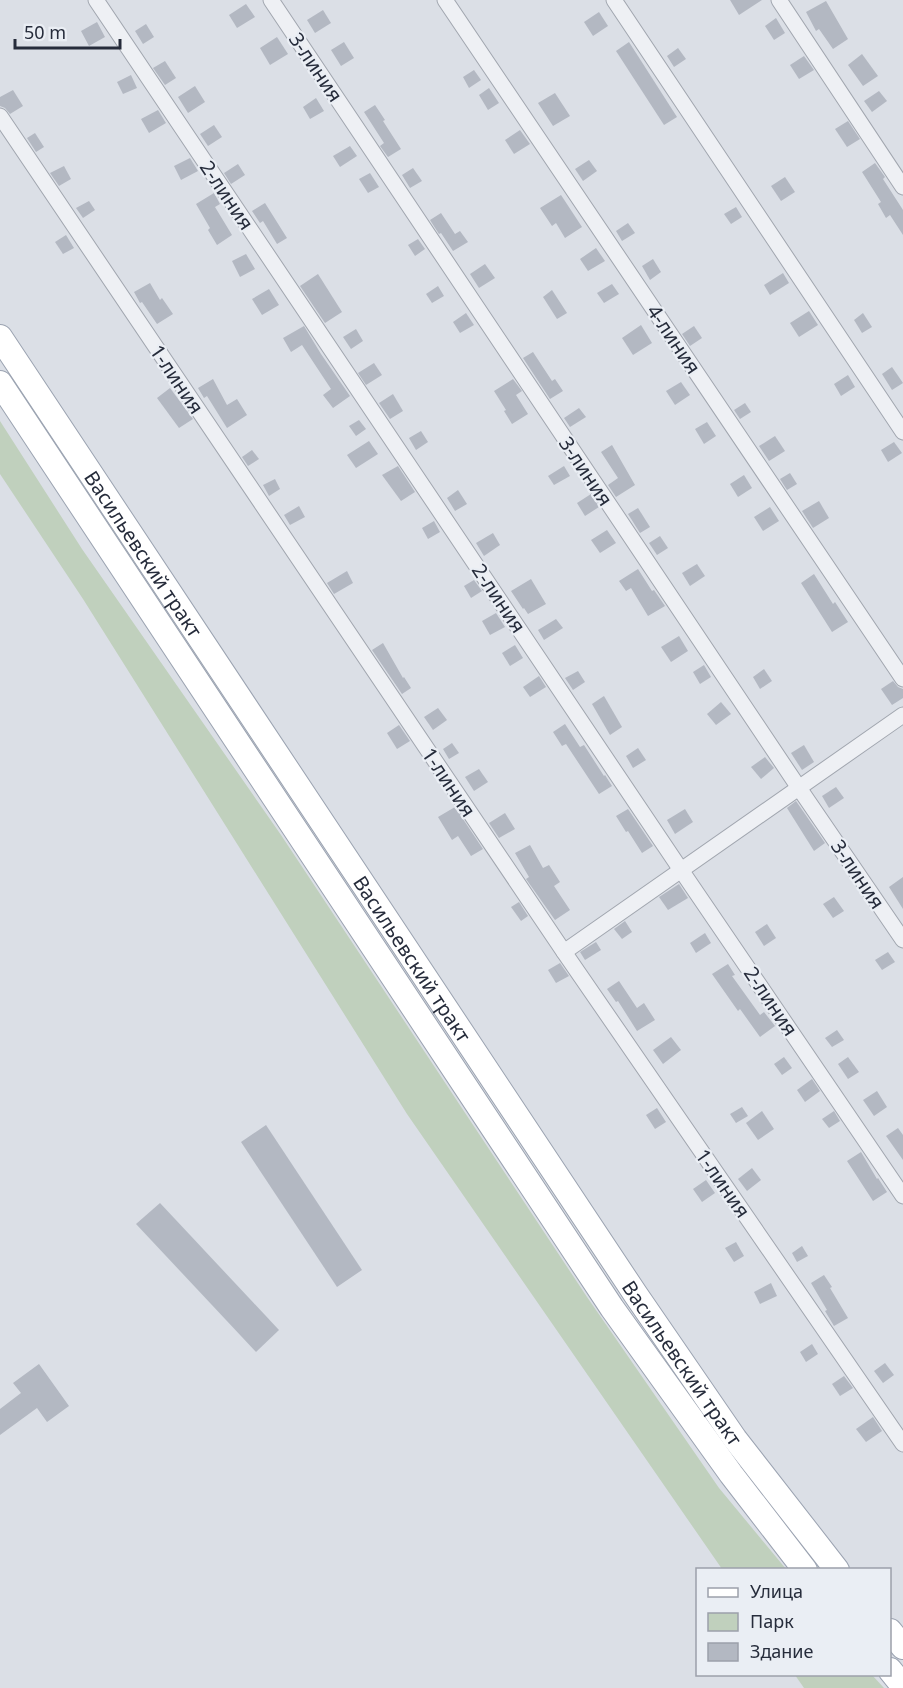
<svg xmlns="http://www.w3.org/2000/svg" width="903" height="1688" font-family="'Noto Sans',sans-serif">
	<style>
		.green { fill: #c0d0bd }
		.building { fill: #b3b8c2 }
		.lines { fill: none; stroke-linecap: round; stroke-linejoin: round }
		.street-casing { stroke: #a1a6af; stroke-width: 17 }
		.primary-casing { stroke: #9ba3b1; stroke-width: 26 }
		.street { stroke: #eef0f4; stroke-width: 15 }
		.primary { stroke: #fff; stroke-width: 24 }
		.labels { text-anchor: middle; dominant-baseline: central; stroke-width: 4.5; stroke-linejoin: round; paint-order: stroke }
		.street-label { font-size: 20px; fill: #262c3b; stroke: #eaeef4 }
	</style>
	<rect width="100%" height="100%" fill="#dbdfe6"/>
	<!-- green -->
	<g class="green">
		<polygon points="0,421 82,549 281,835 587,1297 719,1488 786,1569 722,1569 407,1114 83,599 0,474"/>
		<polygon points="795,1675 872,1675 884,1688 804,1688"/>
	</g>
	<!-- building -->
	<g class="building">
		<polygon points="730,0 762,0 739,15"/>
		<polygon points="826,1 848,39 833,49 819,29 816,31 806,12"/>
		<polygon points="246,4 255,17 237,28 229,15"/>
		<polygon points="323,10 331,23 315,33 307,20"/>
		<polygon points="599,12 608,26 593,36 584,22"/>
		<polygon points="776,18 785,33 774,40 765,26"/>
		<polygon points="97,22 105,37 89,46 81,31"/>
		<polygon points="146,24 154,37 143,44 135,31"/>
		<polygon points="277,37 288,54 270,65 260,48"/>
		<polygon points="344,42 354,58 341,66 331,50"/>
		<polygon points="629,42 677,117 664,125 616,51"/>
		<polygon points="678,48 686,59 674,67 667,56"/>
		<polygon points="862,54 878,76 863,86 848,65"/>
		<polygon points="804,56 814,70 799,79 790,65"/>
		<polygon points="165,61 176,78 165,85 153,68"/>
		<polygon points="474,70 481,80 469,88 463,77"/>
		<polygon points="131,75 137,88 123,94 117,82"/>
		<polygon points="195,86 205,102 188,113 178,97"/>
		<polygon points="489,88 499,103 488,110 479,95"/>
		<polygon points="13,90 23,106 10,114 5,108 0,106 0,97"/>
		<polygon points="879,91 887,101 872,112 864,101"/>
		<polygon points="555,93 570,116 553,126 538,103"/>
		<polygon points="316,98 324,111 310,119 303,107"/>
		<polygon points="375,105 385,120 383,121 401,149 388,157 380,146 384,143 364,112"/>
		<polygon points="158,110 166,123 149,133 141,119"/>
		<polygon points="848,121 860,139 847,147 835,129"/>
		<polygon points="214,125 222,137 208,146 200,134"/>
		<polygon points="520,130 530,144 514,154 505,140"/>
		<polygon points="35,133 44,147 36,152 27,138"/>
		<polygon points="350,146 357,156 340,167 333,156"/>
		<polygon points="190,158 198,171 181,180 174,166"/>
		<polygon points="589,160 597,171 583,181 575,169"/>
		<polygon points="875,163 885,177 883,179 903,210 903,235 890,215 886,218 878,204 881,202 862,172"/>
		<polygon points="238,164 245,175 231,184 224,173"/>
		<polygon points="64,166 71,179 59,186 50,173"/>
		<polygon points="413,168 422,181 410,188 402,175"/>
		<polygon points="370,173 379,187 368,193 359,179"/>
		<polygon points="785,177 795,192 781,201 771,186"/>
		<polygon points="214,193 220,204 215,207 232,235 217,245 208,230 210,228 196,204"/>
		<polygon points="561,195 582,227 565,238 556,223 552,226 540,208"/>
		<polygon points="89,201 95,210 83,218 76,208"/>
		<polygon points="265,203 287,238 277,244 263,221 260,223 252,211"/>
		<polygon points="736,207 742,217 731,224 724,214"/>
		<polygon points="441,213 455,234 460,231 468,242 453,251 441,233 439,234 430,220"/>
		<polygon points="628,223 635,233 622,241 616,231"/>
		<polygon points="66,235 74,248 63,254 55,242"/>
		<polygon points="418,239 425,249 415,256 408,245"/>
		<polygon points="596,248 605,261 588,271 580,259"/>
		<polygon points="246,254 255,269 240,277 232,261"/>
		<polygon points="653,259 661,272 650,280 642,266"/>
		<polygon points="485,264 495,278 479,288 470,274"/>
		<polygon points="783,273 789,283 770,295 764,285"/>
		<polygon points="318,274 342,312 325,323 300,286"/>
		<polygon points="150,283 160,300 162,298 173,314 157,324 142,302 140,303 134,292"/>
		<polygon points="612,284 619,294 604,303 597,293"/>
		<polygon points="438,286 444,296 432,303 426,294"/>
		<polygon points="269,289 279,305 262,315 252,299"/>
		<polygon points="552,290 567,313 557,319 543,297"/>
		<polygon points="809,311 818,325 799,337 790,323"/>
		<polygon points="466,313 474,325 460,333 453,322"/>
		<polygon points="863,313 872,327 862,333 854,320"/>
		<polygon points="641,325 652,343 633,355 622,338"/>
		<polygon points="304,326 321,354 350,396 333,408 323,395 331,389 302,345 291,352 283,338"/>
		<polygon points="694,326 702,338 690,346 682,334"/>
		<polygon points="356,329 363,341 351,349 343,337"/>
		<polygon points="533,352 552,381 555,379 563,391 550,399 523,358"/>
		<polygon points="374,363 382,375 366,385 358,373"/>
		<polygon points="892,367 903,383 892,390 882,374"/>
		<polygon points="848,375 855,387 841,396 834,384"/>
		<polygon points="213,379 227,405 237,399 247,415 227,428 207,396 204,398 198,388"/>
		<polygon points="513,379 522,391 516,395 528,414 512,424 504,411 506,410 494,391"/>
		<polygon points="681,382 690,395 675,405 666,391"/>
		<polygon points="170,388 193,419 179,428 157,398"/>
		<polygon points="393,394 403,411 390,419 379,403"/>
		<polygon points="745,403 751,412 740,419 734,410"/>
		<polygon points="579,408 586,417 570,427 564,418"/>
		<polygon points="359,420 366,429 356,436 349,426"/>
		<polygon points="707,422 716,436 704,444 695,429"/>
		<polygon points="421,431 428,442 416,450 409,438"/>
		<polygon points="775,436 785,451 769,461 759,446"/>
		<polygon points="369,441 378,454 356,468 347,455"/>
		<polygon points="894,442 902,453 888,462 881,450"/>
		<polygon points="612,445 635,485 616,497 608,485 618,478 601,452"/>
		<polygon points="252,450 259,459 248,466 242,457"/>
		<polygon points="398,466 415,492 401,501 382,475"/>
		<polygon points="564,466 570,476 554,485 548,476"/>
		<polygon points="790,473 797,484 787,490 780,479"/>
		<polygon points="744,475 752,488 738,497 730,484"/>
		<polygon points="275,479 280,489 269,496 263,485"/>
		<polygon points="458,490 467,504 455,511 447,498"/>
		<polygon points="591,494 599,507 585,516 577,503"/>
		<polygon points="819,501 829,518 813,528 802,511"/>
		<polygon points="299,506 305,517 290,525 284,515"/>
		<polygon points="770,507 779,521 763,531 754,517"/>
		<polygon points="638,508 650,527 640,533 628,514"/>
		<polygon points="434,521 440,532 428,539 422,528"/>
		<polygon points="607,530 616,543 600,553 591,540"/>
		<polygon points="493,533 500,545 484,556 476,543"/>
		<polygon points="660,536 668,548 657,555 649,543"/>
		<polygon points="697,564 705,576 690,586 682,573"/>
		<polygon points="638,569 652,591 654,590 665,606 648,616 631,588 626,591 619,581"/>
		<polygon points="347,571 353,583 334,594 327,583"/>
		<polygon points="814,574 833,604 835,602 848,622 832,632 801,583"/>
		<polygon points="531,579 546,604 528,614 524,608 523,609 511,591"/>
		<polygon points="474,580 482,591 471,598 464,586"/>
		<polygon points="496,613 505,627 490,635 482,621"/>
		<polygon points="556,619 563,628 544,640 538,630"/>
		<polygon points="679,636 688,651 671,662 661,647"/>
		<polygon points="383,643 403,678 404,677 411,688 402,694 372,650"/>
		<polygon points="515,645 523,658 510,666 502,653"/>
		<polygon points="704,665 711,677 700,684 693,672"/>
		<polygon points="764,669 772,681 760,689 753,677"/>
		<polygon points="578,671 585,682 573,690 565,678"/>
		<polygon points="539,676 546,687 530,697 523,687"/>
		<polygon points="893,681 898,687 903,689 903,698 892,705 881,689"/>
		<polygon points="604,696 622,727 610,735 592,704"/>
		<polygon points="721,702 731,714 716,725 707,714"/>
		<polygon points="438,708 447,720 433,730 424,717"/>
		<polygon points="565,724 580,747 584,745 604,776 605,775 612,786 599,794 566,744 562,746 553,732"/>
		<polygon points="399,725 410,741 397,749 387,733"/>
		<polygon points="452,743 459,753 449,759 443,749"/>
		<polygon points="804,745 814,762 802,770 791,753"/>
		<polygon points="638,748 646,760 633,768 626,756"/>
		<polygon points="765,757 774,768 761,779 751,767"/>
		<polygon points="479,769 488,782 474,791 465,777"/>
		<polygon points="836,787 844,798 829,808 822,796"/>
		<polygon points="796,801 825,843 814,851 787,808"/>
		<polygon points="455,807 483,849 471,856 458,836 452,840 438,817"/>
		<polygon points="628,809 653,846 642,853 628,831 626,832 616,816"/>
		<polygon points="685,809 693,822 675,834 667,820"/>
		<polygon points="505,813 515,829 499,838 489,823"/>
		<polygon points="530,845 543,868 549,865 560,882 554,886 570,910 555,920 526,879 529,877 515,853"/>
		<polygon points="903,877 903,909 889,887"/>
		<polygon points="679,884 688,898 668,910 659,897"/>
		<polygon points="834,897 844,911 833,918 823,904"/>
		<polygon points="519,902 528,916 521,921 511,907"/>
		<polygon points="625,921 632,932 622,939 614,929"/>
		<polygon points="767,924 776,938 764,946 755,932"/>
		<polygon points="705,933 711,943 696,953 690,943"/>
		<polygon points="596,942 601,950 585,960 580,952"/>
		<polygon points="888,952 895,962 882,970 875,960"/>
		<polygon points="560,963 569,976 556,983 548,970"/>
		<polygon points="728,964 735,975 732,976 760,1015 764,1012 775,1026 760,1037 740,1009 738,1011 712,974"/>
		<polygon points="619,981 637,1008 644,1003 655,1020 637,1031 618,1001 616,1002 607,989"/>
		<polygon points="837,1030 844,1040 832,1047 825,1038"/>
		<polygon points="671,1037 681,1050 663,1064 653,1050"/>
		<polygon points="784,1057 792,1068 782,1075 774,1064"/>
		<polygon points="848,1057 859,1072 848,1079 838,1064"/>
		<polygon points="812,1079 820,1091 805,1102 797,1090"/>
		<polygon points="877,1091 887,1107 874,1116 863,1100"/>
		<polygon points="742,1107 748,1116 736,1123 730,1114"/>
		<polygon points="657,1108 666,1122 655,1129 646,1115"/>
		<polygon points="762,1111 774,1129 758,1140 746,1123"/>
		<polygon points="834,1111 840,1121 829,1128 822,1119"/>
		<polygon points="266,1125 362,1270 337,1287 241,1142"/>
		<polygon points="898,1128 903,1135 903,1160 886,1136"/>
		<polygon points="861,1152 877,1179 878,1178 887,1192 873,1201 847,1161"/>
		<polygon points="752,1168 761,1180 747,1191 738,1179"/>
		<polygon points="706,1180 715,1193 702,1202 693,1189"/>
		<polygon points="160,1203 279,1330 256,1352 136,1224"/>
		<polygon points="736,1242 744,1256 734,1262 725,1248"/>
		<polygon points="802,1246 808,1256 797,1262 792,1253"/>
		<polygon points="824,1275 832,1287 830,1288 848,1318 834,1326 825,1311 827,1310 811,1283"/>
		<polygon points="771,1283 777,1296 760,1304 754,1292"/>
		<polygon points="812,1344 818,1354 806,1362 800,1352"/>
		<polygon points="885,1363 894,1375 883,1383 874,1371"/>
		<polygon points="39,1364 69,1406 47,1422 37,1408 0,1435 0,1409 21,1393 13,1383"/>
		<polygon points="844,1376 853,1388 840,1396 832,1384"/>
		<polygon points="873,1417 882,1431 866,1442 856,1429"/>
	</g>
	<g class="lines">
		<defs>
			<g id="street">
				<polyline points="96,0 681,870 903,1196"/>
				<polyline points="271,0 799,788 903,940"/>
				<polyline points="445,0 903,679"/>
				<polyline points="614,0 903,432"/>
				<polyline points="779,0 903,187"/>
				<polyline points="0,116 564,952 903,1444"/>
				<polyline points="564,952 903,715"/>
			</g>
			<g id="primary">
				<path id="s1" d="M0 337 636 1295 735 1439 837 1570"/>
				<polyline points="0,383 612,1308 731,1474 805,1570"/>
				<polyline points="890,1631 903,1647"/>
				<polyline points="890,1670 903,1686"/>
			</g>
		</defs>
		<!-- street casing -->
		<use href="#street" class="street-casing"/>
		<!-- primary casing -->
		<use href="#primary" class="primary-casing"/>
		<!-- street -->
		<use href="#street" class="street"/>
		<!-- primary -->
		<use href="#primary" class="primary"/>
	</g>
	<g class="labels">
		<!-- street labels -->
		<g class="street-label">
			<text transform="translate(316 67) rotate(56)">3-линия</text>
			<text transform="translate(227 195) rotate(56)">2-линия</text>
			<text transform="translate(674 339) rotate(56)">4-линия</text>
			<text transform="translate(177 379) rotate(56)">1-линия</text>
			<text transform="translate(586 471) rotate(56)">3-линия</text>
			<text stroke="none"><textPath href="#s1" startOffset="260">Васильевский тракт</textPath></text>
			<text transform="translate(499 598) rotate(56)">2-линия</text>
			<text transform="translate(449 782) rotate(56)">1-линия</text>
			<text transform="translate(858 874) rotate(56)">3-линия</text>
			<text stroke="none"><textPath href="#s1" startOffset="746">Васильевский тракт</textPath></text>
			<text transform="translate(771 1001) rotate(56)">2-линия</text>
			<text transform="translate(723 1183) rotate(55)">1-линия</text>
			<text stroke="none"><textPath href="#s1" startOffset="1232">Васильевский тракт</textPath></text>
		</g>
	</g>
	<!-- legend -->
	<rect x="696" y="1568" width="195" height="108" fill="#eaeef4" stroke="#9ca0aa" stroke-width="1.5"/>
	<rect x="708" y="1588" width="30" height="9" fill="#ffffff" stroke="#9ca0aa" stroke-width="1.5"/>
	<text x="750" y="1598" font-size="18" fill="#262c3b">Улица</text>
	<rect x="708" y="1613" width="30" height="18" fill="#c0d0bd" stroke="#9ca0aa" stroke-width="1.5"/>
	<text x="750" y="1628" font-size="18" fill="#262c3b">Парк</text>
	<rect x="708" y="1643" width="30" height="18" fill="#b3b8c2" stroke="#9ca0aa" stroke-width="1.5"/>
	<text x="750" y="1658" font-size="18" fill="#262c3b">Здание</text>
	<!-- scale -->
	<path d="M15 39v9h105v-9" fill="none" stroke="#262c3b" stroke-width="3"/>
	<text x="24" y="39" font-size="18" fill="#262c3b" stroke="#eaeef4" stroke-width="4.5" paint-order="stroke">50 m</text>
</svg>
